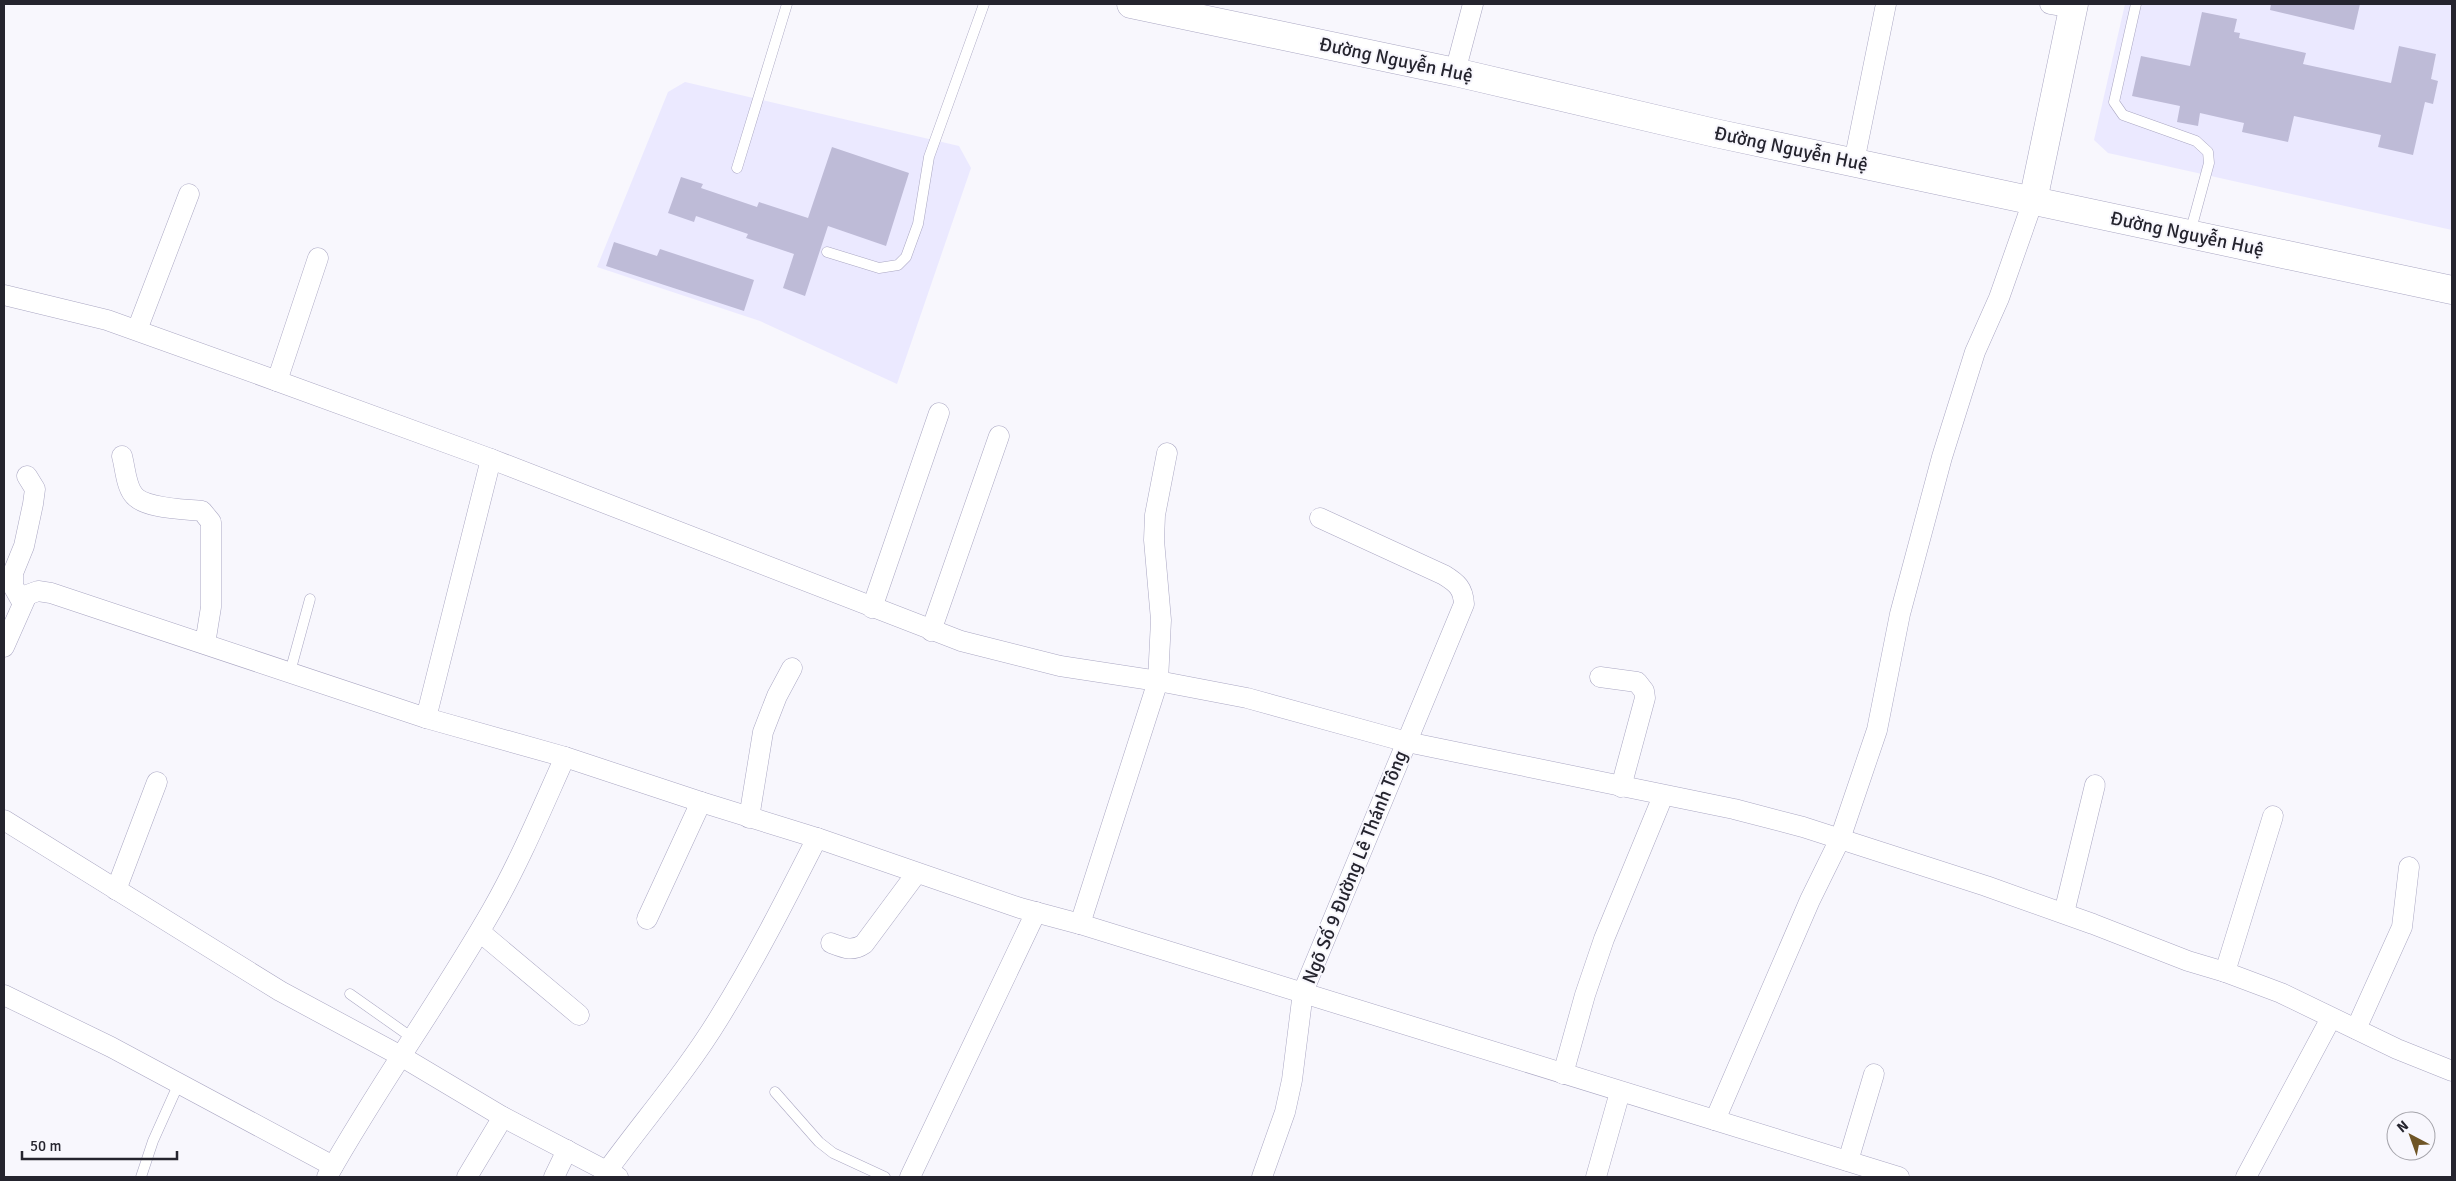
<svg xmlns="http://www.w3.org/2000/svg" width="2456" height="1181" font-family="Signika,sans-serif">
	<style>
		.built { fill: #ebe9ff }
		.building { fill: #bebbd7 }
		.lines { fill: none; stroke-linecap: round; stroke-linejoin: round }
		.lane-casing { stroke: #aaa7c3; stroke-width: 11 }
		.street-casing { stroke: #aaa7c3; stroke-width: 21 }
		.secondary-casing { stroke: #aaa7c3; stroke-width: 29 }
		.lane { stroke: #fff; stroke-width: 10 }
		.street { stroke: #fff; stroke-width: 20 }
		.secondary { stroke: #fff; stroke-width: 28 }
		.labels { text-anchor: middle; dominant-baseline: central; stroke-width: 4; stroke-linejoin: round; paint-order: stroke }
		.street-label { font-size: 19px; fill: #25242e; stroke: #f8f7fd }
	</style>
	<rect width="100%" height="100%" fill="#f8f7fd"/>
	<!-- built -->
	<g class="built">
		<polygon points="2125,4 2452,4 2452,230 2108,153 2094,140"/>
		<polygon points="685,82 959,146 971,168 897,384 760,321 597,267 668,92"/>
	</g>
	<!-- building -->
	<g class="building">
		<polygon points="2271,4 2360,4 2354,30 2270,10"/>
		<polygon points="2202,12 2237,19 2234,32 2240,33 2239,38 2306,53 2303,64 2391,83 2399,46 2436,54 2431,79 2438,81 2433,104 2425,102 2413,155 2378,147 2381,135 2294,116 2288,142 2242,132 2244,123 2200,113 2198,126 2177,122 2180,106 2132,96 2141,56 2190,66"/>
		<polygon points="832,147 909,173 886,246 828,226 805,296 783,288 794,254 746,238 748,234 696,216 694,222 668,213 681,177 703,184 701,188 757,207 759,202 808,218"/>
		<polygon points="614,242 657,256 660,249 754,280 744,311 606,266"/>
	</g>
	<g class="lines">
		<defs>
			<g id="lane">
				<polyline points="2136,4 2114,102 2123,115 2196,141 2208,152 2209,163 2190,233"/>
				<polyline points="737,168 787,4"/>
				<polyline points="827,252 879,268 898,265 906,257 918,224 929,157 984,4"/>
				<polyline points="290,672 310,599"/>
				<polyline points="350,994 411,1037"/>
				<polyline points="775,1092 819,1142 833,1153 885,1177"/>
				<polyline points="141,1177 153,1141 179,1083"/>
			</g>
			<g id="street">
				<polyline points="2050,4 2073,8"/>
				<polyline points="1455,72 1473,4"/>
				<polyline points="1854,162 1886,4"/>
				<polyline points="4,295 107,320 277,381 491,459 961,641 1060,666 1158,681 1247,698 1407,742 1734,809 1803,827 1986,886 2093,924 2188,961 2225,972 2281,993 2397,1049 2452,1071"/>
				<polyline points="137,330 189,194"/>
				<polyline points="277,381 318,258"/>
				<path d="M122 456C125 467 126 485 133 494 143 509 185 509 202 511L211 522V607L205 644"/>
				<polyline points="491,459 426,718 565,757 701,802 817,838 1020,908 1080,924 1899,1177"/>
				<polyline points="22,602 13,586 13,573 24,546 33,504 35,489 27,476"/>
				<polyline points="872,608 939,413"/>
				<polyline points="931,631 999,436"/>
				<polyline points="4,647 27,595 38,591 51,593 426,718"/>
				<polyline points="1600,677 1637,682 1644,691 1645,698 1621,787"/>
				<polyline points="749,818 763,732 777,696 792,668"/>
				<polyline points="4,820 280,991 399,1055 503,1117 618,1177"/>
				<polyline points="116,890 157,782"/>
				<polyline points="2064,913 2095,785"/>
				<polyline points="647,919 701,802"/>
				<polyline points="1080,924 1158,681 1161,620 1154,540 1155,515 1167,453"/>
				<polyline points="480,932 579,1015"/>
				<path d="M831 943C844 948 852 952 864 944L916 874"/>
				<polyline points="2225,972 2273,816"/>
				<polyline points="4,995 111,1047 333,1166"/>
				<polyline points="2356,1029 2402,927 2409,867"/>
				<polyline points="1563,1074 1585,995 1604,939 1663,796"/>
				<polyline points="1715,1120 1810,900 1840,839 1877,730 1900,614 1942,457 1975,352 1999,298 2033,201"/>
				<polyline points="1848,1161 1874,1074"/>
				<path d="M607 1171C644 1120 686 1072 719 1018 755 960 786 899 817 838"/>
				<path d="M327 1177C378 1086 440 1001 492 910 520 861 542 808 565 757"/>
				<polyline points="467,1177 503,1117"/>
				<polyline points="554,1177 567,1150"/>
				<polyline points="910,1177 1036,912"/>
				<path d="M1262 1177 1285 1112 1292 1080 1303 992 1464 604C1463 588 1457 583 1444 575L1320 518"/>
				<polyline points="1596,1177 1620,1092"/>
				<polyline points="2246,1177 2331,1018"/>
			</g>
			<g id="secondary">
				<polyline points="1131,4 1455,72 1715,133 2452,290"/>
				<polyline points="2033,201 2074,4"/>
			</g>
		</defs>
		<!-- lane casing -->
		<use href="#lane" class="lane-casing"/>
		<!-- street casing -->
		<use href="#street" class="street-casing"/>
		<!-- secondary casing -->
		<use href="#secondary" class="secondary-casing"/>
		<!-- lane -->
		<use href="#lane" class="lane"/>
		<!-- street -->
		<use href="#street" class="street"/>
		<!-- secondary -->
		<use href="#secondary" class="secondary"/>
	</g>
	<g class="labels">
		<!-- street labels -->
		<g class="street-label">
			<text transform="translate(1396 60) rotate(12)">Đường Nguyễn Huệ</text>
			<text transform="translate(1791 149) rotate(12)">Đường Nguyễn Huệ</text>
			<text transform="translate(2187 234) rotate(12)">Đường Nguyễn Huệ</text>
			<text transform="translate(1355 867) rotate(-68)">Ngõ Số 9 Đường Lê Thánh Tông</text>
		</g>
	</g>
	<!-- border -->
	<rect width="2456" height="1181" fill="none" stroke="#25242e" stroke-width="10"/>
	<!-- north arrow -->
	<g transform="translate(2411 1136) rotate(319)"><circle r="24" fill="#f8f7fd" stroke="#a4a3aa"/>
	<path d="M0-4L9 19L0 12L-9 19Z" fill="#6f5526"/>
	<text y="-8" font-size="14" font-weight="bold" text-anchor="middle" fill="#25242e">N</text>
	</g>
	<!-- scale -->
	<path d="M22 1151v8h155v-8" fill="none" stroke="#25242e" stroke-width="2.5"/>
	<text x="30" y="1151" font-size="15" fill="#25242e" stroke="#f8f7fd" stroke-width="4" paint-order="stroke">50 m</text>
</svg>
